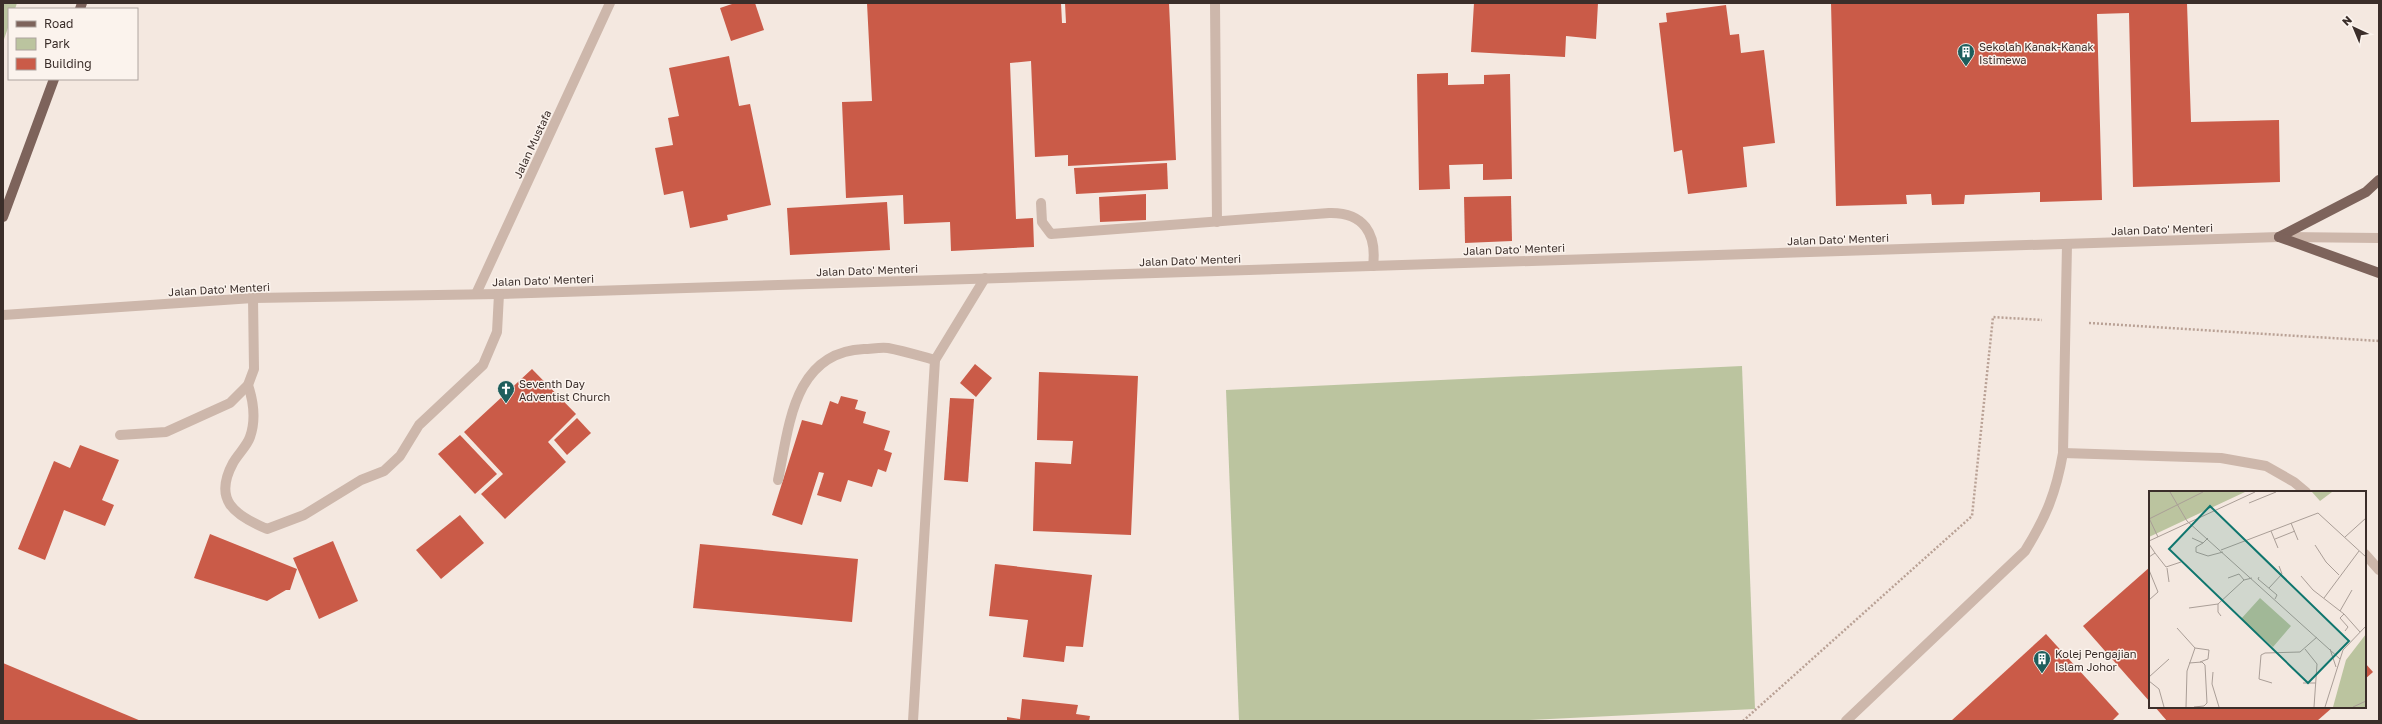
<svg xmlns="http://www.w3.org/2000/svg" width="2382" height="724" font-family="'Golos Text',sans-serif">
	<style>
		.green { fill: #bbc49f }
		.building { fill: #ca5b48 }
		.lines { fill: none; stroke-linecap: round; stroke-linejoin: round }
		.path { stroke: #b9a195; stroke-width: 2.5; stroke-dasharray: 2 2; stroke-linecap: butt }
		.minor { stroke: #cdb7ab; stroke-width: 10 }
		.major { stroke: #7d635b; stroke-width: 10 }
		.labels { text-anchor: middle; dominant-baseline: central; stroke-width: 3; stroke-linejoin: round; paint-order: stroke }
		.poi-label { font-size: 11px; fill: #3b2e2a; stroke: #fbf3ed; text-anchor: start }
		.street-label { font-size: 11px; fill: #3b2e2a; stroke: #fbf3ed }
		.inset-road { fill: none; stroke: #aa9e97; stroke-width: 1 }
		.view { fill: #0f766e; fill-opacity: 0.15; stroke: #0f766e; stroke-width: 2 }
		.inset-edge { fill: none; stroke: #3b2e2a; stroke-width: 2 }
	</style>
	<rect width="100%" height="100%" fill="#f4e8e0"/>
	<!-- green -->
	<g class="green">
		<polygon points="3,3 17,3 15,9 9,9 9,25 3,42"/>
		<polygon points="1742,366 1755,709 1506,721 1239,721 1226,390"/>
	</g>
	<!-- building -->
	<g class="building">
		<polygon points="735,3 755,3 764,30 731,41 720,8"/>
		<polygon points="867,3 1061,3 1062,23 1066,23 1065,3 1169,3 1176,160 1068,166 1068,155 1035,157 1031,61 1010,63 1016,219 1033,218 1034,247 951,251 950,222 904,224 903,195 846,198 842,102 872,101"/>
		<polygon points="1474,3 1598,3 1596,39 1566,36 1565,57 1471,52"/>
		<polygon points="1831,3 2187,3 2191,122 2279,120 2280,182 2133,187 2129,13 2097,14 2102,200 2040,202 2040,192 1965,195 1964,204 1932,205 1931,194 1906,195 1907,204 1836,206"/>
		<polygon points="1726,5 1730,35 1739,34 1741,53 1764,50 1775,143 1743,147 1747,187 1688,194 1682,150 1674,152 1659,23 1667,22 1666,13"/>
		<polygon points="729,56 739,106 750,104 771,205 727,215 728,220 690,228 683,191 664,195 655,148 673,145 668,118 679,116 669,68"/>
		<polygon points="1448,73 1448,85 1484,84 1484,75 1510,74 1512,179 1483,180 1483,164 1449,165 1450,189 1419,190 1417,74"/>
		<polygon points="1167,163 1168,189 1076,194 1074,168"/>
		<polygon points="1146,194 1146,220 1100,222 1099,197"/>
		<polygon points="1511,196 1512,241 1465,243 1464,197"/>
		<polygon points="887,202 890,250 790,255 787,208"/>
		<polygon points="975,364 992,378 976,397 960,383"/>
		<polygon points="532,369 576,414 548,442 566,462 505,519 481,494 503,474 464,432"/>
		<polygon points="1039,372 1138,376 1131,535 1033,531 1035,462 1071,464 1073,441 1037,440"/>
		<polygon points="841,396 858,400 855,409 866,412 863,423 890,431 884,450 892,453 886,472 878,469 872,487 848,480 841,502 817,495 824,473 819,472 802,525 772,515 802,420 822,425 830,401 838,404"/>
		<polygon points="950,398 974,399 968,482 944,480"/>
		<polygon points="577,418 591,433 567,455 554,440"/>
		<polygon points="460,435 497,474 475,494 438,454"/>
		<polygon points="80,445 119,460 102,500 114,505 105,526 64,510 45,560 18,549 54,461 70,468"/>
		<polygon points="460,515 484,543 441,579 416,550"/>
		<polygon points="210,534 297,569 290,590 286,590 267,601 194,578"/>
		<polygon points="333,541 358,601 319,619 293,558"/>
		<polygon points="700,544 858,559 852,622 693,608"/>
		<polygon points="995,564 1092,575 1083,647 1066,646 1064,662 1023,657 1028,620 989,616"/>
		<polygon points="2150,567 2150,702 2083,626"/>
		<polygon points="2046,634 2119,714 2112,721 1951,721"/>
		<polygon points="3,663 141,721 3,720"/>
		<polygon points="2365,663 2373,672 2365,679"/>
		<polygon points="1022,699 1078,705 1076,714 1090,716 1089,721 1007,721 1007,717 1020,719"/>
		<polygon points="2155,707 2333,707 2317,721 2167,721"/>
	</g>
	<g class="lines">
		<!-- path -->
		<g class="path">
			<polyline points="2089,323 2379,341"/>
			<polyline points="1743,721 1972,516 1993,317 2042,320"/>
		</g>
		<!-- minor -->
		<g class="minor">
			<polyline points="1215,3 1217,222"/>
			<path d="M1041 203 1042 222 1051 234 1329 213C1364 212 1377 234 1373 266"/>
			<polyline points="476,294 610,3"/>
			<polyline points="3,315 253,298 499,294 2279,237 2379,238"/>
			<path d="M248 385C253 400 256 420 250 437 247 446 238 454 233 463 213 500 234 515 267 529L304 515 361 480 384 471 400 456 419 425 483 365 497 332 499 294"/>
			<polyline points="120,435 166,432 230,403 248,385 254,369 253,298"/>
			<polyline points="2063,453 2221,458 2266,466 2294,482 2306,492"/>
			<path d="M778 480C789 427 793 352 864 349 871 349 880 347 888 348 904 351 920 356 935 360"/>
			<polyline points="2365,554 2379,570"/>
			<polyline points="913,721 935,360 985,278"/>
			<path d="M1846 721 2025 551C2046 517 2056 493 2063 453L2067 244"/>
		</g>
		<!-- major -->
		<g class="major">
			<polyline points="80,9 82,3"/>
			<polyline points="3,217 54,79"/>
			<polyline points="2279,237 2366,192 2379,180"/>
			<polyline points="2279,237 2379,273"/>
		</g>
	</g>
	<!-- icons -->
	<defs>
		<symbol id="building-pin" viewBox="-11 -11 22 30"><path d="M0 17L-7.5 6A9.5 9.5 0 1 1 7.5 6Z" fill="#1e5e5c" stroke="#fbf3ed"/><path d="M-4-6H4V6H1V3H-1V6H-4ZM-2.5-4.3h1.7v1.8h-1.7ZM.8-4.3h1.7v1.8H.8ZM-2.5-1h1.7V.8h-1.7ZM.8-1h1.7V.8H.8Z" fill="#fff"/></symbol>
		<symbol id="church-pin" viewBox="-11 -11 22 30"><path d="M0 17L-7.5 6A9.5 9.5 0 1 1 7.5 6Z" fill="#1e5e5c" stroke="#fbf3ed"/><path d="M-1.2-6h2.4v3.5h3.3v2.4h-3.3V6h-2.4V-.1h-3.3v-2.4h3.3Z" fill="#fff"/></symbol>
	</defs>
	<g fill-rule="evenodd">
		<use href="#building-pin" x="1956" y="42" width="20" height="27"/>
		<use href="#church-pin" x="496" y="379" width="20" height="27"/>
		<use href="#building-pin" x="2032" y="649" width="20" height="27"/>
	</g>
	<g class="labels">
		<!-- poi labels -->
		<g class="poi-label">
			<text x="1979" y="46">Sekolah Kanak-Kanak<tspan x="1979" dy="13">Istimewa</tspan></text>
			<text x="519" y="383">Seventh Day<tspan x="519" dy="13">Adventist Church</tspan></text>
			<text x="2055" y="653">Kolej Pengajian<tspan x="2055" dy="13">Islam Johor</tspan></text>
		</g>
		<!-- street labels -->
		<g class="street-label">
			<text transform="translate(532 144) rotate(-65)">Jalan Mustafa</text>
			<text transform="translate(2162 229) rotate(-2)">Jalan Dato' Menteri</text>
			<text transform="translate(1838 239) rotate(-2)">Jalan Dato' Menteri</text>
			<text transform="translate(1514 249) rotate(-2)">Jalan Dato' Menteri</text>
			<text transform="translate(1190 260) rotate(-2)">Jalan Dato' Menteri</text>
			<text transform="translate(867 270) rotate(-2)">Jalan Dato' Menteri</text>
			<text transform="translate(543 280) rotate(-2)">Jalan Dato' Menteri</text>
			<text transform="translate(219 289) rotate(-3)">Jalan Dato' Menteri</text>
		</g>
	</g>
	<!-- overview -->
	<g transform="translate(2149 491)">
		<rect width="217" height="217" fill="#f4e8e0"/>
		<path d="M0 1H96L0 46ZM163 1H183L171 10ZM111 107 142 135 124 156 92 128ZM217 143V216H184L197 169Z" fill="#bbc49f"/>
		<path class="inset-road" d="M21 1 38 30 191 168M100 12 127 1M0 27 9 46M0 28 54 1M142 32 149 49M122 40 129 57M196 46 217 27M43 47 54 52 59 47M126 48 146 40M0 50 106 1M54 52 47 56V61L59 65 74 61M0 53 6 62 0 66M166 54 177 71 190 84M72 59 169 22 217 66M6 62 17 76 32 71M18 77 20 91M0 79 9 101 0 109M152 85 164 99 195 123 211 141M110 86 109 88 128 104 126 108M79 87 90 83 95 89M120 97 133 83 130 75M175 107 210 60M69 113V121L72 125M40 117 69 113 95 89 103 87M191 120 203 99M195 123 191 127 199 136 196 140M28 137 46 157 38 180 37 216M46 157 60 159 59 168 51 171M156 158 168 173 165 216M181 158 187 176M40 172 53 171 56 174 58 212 55 215 45 216M64 181 63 193 70 216M0 186 20 168M0 190 10 198 15 216M123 192 110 188 112 164 116 162 151 161 168 146M154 192H167M176 216 194 159 217 135M204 216 217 210"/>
		<path class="view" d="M61 15 200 150 159 192 20 58Z"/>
		<rect width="217" height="217" class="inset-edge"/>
	</g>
	<!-- border -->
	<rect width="2382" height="724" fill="none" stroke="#3b2e2a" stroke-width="8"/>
	<!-- legend -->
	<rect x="8" y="8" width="130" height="72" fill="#fbf3ed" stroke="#aea49f"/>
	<rect x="16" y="21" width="20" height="6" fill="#7d635b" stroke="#aea49f"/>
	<text x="44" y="28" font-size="12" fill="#3b2e2a">Road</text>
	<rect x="16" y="38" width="20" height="12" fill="#bbc49f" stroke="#aea49f"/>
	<text x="44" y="48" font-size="12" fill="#3b2e2a">Park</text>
	<rect x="16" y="58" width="20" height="12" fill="#ca5b48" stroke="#aea49f"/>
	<text x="44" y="68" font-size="12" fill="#3b2e2a">Building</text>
	<!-- north arrow -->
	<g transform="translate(2354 28) rotate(316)" stroke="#fbf3ed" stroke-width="3" paint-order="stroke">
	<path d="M0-3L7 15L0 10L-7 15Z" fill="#3b2e2a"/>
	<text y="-6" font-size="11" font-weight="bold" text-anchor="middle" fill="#3b2e2a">N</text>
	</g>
</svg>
